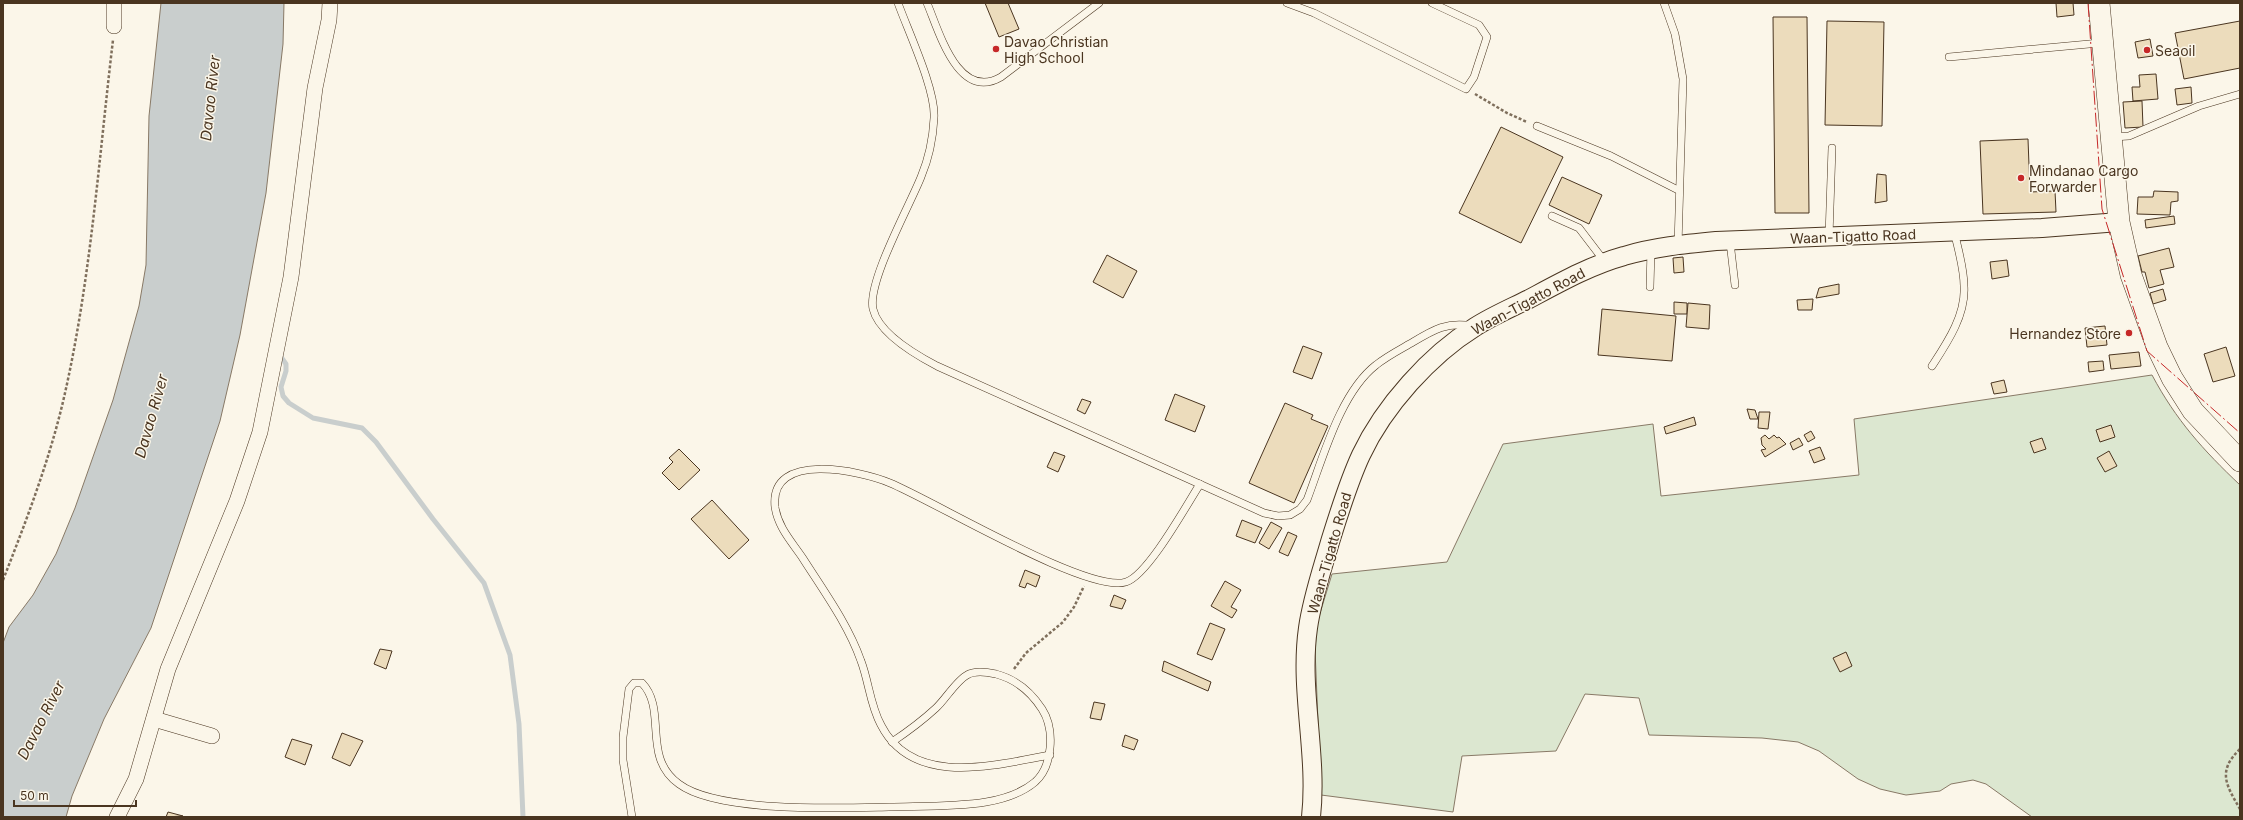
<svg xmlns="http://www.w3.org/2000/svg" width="2243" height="820" font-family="Inter,sans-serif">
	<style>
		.green { fill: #dce7d0; stroke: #887966 }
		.water { fill: #c9cecd; stroke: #887966 }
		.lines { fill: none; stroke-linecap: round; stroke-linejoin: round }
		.stream { stroke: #c9cecd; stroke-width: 5 }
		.building { fill: #ecdcbc; stroke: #4a3520 }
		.service-casing { stroke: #4a3520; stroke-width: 8 }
		.minor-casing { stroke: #4a3520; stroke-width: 16 }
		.tertiary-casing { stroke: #4a3520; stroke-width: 20 }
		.secondary-casing { stroke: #4a3520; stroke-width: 22 }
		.path { stroke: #7f6f5c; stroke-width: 2.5; stroke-dasharray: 3 2; stroke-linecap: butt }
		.service { stroke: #fbf6e9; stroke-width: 7 }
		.minor { stroke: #fbf6e9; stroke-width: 15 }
		.tertiary { stroke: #fbf6e9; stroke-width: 18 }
		.secondary { stroke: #fbf6e9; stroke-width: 21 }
		.power { stroke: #c62828; stroke-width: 1; stroke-dasharray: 14 3 2 3; stroke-linecap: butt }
		.poi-dot { fill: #c62828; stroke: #fbf6e9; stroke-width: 1.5 }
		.labels { text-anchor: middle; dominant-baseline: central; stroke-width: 3; stroke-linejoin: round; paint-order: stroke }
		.poi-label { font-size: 14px; fill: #4a3520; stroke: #fbf6e9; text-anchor: start }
		.street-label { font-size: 14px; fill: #4a3520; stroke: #fbf6e9 }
		.water-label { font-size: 15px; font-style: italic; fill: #4a3520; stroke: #fbf6e9 }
	</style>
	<rect width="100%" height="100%" fill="#fbf6e9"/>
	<!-- green -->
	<path class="green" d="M2152 375C2176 420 2203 450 2240 485V817H2032L1986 784 1973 780 1951 784 1940 791 1906 795 1880 789 1858 779 1819 751 1798 742 1762 738 1649 735 1639 698 1585 694 1556 751 1462 756 1453 812 1321 795 1315 649 1317 623 1332 574 1447 562 1503 444 1653 424 1661 496 1859 475 1854 419Z"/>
	<!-- water -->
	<polygon class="water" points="161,3 284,3 283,44 266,193 240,335 220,421 151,628 104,719 72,796 66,817 3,817 3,643 9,627 33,595 56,554 75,508 113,400 139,306 146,265 149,116"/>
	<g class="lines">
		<!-- stream -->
		<polyline class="stream" points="281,357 286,364 286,371 281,387 283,396 289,403 313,418 362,428 376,442 433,519 484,583 510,655 519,724 523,817"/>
	</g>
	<!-- building -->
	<g class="building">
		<polygon points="985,3 1008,3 1019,29 999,37"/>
		<polygon points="2056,3 2073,3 2074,15 2057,17"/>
		<polygon points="1773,17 1807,17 1809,213 1775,213"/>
		<polygon points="1827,21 1884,22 1882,126 1825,125"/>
		<polygon points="2240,21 2240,68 2184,79 2175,33"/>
		<polygon points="2150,39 2153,56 2138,58 2135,42"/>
		<polygon points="2156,74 2158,99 2133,101 2132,87 2140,87 2139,75"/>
		<polygon points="2191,87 2192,103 2177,105 2175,89"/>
		<polygon points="2142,101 2143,127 2125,128 2123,102"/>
		<polygon points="1501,127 1563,157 1521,243 1459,213"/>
		<polygon points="2028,139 2030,192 2055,191 2056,212 1983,214 1980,141"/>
		<polygon points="1877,174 1886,175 1887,201 1875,203"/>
		<polygon points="1562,177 1602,195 1589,224 1549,205"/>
		<polygon points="2154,191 2178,192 2178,201 2171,202 2170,215 2137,214 2138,197 2153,197"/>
		<polygon points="2174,216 2175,224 2146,228 2145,220"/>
		<polygon points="2169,248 2174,267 2160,270 2164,284 2149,288 2145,272 2142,272 2138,256"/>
		<polygon points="1107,255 1137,271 1123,298 1093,282"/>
		<polygon points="1683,257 1684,272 1674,273 1673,258"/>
		<polygon points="2007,260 2009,276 1992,279 1990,262"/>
		<polygon points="1839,284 1839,294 1816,298 1819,288"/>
		<polygon points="2163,289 2166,300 2153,304 2150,293"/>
		<polygon points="1813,299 1812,310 1798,310 1797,300"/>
		<polygon points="1674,302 1687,303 1687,314 1674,314"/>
		<polygon points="1688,303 1710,305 1709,329 1686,327"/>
		<polygon points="1602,309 1676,316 1672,361 1598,355"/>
		<polygon points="2105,326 2107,345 2087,347 2085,328"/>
		<polygon points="1303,346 1322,353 1312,379 1293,372"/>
		<polygon points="2226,347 2235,376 2213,382 2204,354"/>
		<polygon points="2139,352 2141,366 2111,369 2109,355"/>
		<polygon points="2103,361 2104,370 2089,372 2088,362"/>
		<polygon points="2004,380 2007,392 1994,394 1991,383"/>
		<polygon points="1175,394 1205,406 1195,432 1165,420"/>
		<polygon points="1082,399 1091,402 1085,414 1077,410"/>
		<polygon points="1285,403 1313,415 1311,419 1328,426 1294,503 1249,483"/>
		<polygon points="1747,409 1755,410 1758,419 1750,419"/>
		<polygon points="1759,412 1770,412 1768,429 1758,428"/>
		<polygon points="1694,417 1696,425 1666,434 1664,427"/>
		<polygon points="2111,425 2115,437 2100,442 2096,430"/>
		<polygon points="1811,431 1815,438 1808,442 1804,435"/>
		<polygon points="1765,435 1769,439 1774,435 1777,438 1779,437 1786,444 1765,457 1761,450 1766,449 1762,445 1761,438"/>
		<polygon points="1799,438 1803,445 1793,450 1790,443"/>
		<polygon points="2042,438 2046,449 2034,453 2030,442"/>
		<polygon points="1820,447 1825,459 1814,463 1809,451"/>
		<polygon points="679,449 700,470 679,490 662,473 673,462 669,458"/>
		<polygon points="2109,451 2117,466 2105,472 2097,458"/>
		<polygon points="1054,452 1065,456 1058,472 1047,467"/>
		<polygon points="712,500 749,540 729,559 691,519"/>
		<polygon points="1242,520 1262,528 1255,543 1236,536"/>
		<polygon points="1271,522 1282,528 1269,549 1259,543"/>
		<polygon points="1288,532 1297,536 1288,556 1279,552"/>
		<polygon points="1025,570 1040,576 1036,587 1027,583 1025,588 1019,586"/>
		<polygon points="1225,581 1241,590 1231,607 1237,610 1232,618 1211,606"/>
		<polygon points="1114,595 1126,600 1122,609 1110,606"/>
		<polygon points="1210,623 1225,629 1212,660 1197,654"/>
		<polygon points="380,649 392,651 386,669 374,664"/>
		<polygon points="1846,652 1852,666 1840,672 1833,658"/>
		<polygon points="1164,661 1211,682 1208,691 1162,671"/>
		<polygon points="1094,702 1105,704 1101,720 1090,718"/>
		<polygon points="342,733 363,741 350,766 332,758"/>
		<polygon points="1125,735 1138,740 1134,750 1122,746"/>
		<polygon points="292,739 312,745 305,765 285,757"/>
		<polygon points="168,812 183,816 166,817"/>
	</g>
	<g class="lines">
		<defs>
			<g id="service">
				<path d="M898 3C908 31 936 90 934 118 933 138 929 158 921 177 910 205 867 282 873 309 879 334 916 355 937 366L1264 513 1278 516 1290 515 1300 509 1307 500C1323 458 1340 393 1376 365 1387 356 1401 349 1413 342 1433 330 1448 321 1472 326"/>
				<path d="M927 3C939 31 958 102 1001 77L1099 3"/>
				<polyline points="1287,3 1314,13 1466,89 1474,77 1487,37 1479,25 1432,3"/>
				<polyline points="1664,3 1675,34 1683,79 1678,245"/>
				<polyline points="1949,57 2100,43"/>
				<polyline points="1537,126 1611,156 1678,190"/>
				<polyline points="2112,137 2129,136 2199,106 2240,94"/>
				<polyline points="1552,216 1579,228 1605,262"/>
				<polyline points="1829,236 1832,148"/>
				<polyline points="1730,242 1735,285"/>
				<polyline points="1650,287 1651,250"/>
				<path d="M1932 366C1947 343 1966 315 1964 286 1964 268 1958 249 1954 231"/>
				<path d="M1050 755C995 765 913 788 881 725 870 705 869 682 861 661 848 624 823 590 802 557 791 541 778 527 775 507 769 450 861 471 890 483 934 501 1088 594 1126 582 1148 575 1186 506 1200 484"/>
				<path d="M632 817 623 760V737L629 689 634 683H642C668 710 641 757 679 784 718 813 840 808 889 807 922 806 955 807 986 802 1003 799 1022 793 1035 782 1053 766 1055 729 1042 709 1031 692 1015 679 996 674 987 672 975 670 967 675 956 681 945 700 936 708 922 721 907 732 892 742"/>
			</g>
			<g id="minor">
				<polyline points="114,3 114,26"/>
				<polyline points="154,719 212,736"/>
				<polyline points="117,817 136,779 168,669 237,501 260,432 291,277 315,88 329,20 330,3"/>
			</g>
			<path id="tertiary" d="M1311 817C1318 754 1299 690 1308 628 1312 599 1322 570 1330 542 1339 513 1348 483 1361 455 1384 406 1430 355 1475 327 1492 316 1511 308 1529 299 1559 283 1591 265 1624 256 1654 247 1685 244 1716 241L2042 228 2119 222"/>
			<polyline id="secondary" points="2099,3 2119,222 2131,275 2157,347 2172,378 2193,411 2240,461"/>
		</defs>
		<!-- service casing -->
		<use href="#service" class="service-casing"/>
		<!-- minor casing -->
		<use href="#minor" class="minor-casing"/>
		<!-- tertiary casing -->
		<use href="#tertiary" class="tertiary-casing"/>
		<!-- secondary casing -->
		<use href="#secondary" class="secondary-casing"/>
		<!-- path -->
		<g class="path">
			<polyline points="1475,94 1507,113 1527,122"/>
			<path d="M3 580C27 519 51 456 65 393 91 277 99 157 113 40"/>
			<polyline points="1014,669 1026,653 1063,622 1074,607 1084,586"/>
			<path d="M2240 749C2217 771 2226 785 2240 809"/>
		</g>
		<!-- service -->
		<use href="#service" class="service"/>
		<!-- minor -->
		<use href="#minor" class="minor"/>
		<!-- tertiary -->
		<use href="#tertiary" class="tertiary"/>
		<!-- secondary -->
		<use href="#secondary" class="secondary"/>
		<!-- power -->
		<polyline class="power" points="2088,3 2102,209 2147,351 2240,433"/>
	</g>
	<!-- markers -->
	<g class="poi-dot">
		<circle cx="996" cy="49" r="4"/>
		<circle cx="2147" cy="50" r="4"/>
		<circle cx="2021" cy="178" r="4"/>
		<circle cx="2129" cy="333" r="4"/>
	</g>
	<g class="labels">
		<!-- poi labels -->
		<g class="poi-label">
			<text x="1004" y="41">Davao Christian<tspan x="1004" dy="16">High School</tspan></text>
			<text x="2155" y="50">Seaoil</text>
			<text x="2029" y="170">Mindanao Cargo<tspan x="2029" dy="16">Forwarder</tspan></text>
			<text x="2121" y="333" text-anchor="end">Hernandez Store</text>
		</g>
		<!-- street labels -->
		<g class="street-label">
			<text transform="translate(1853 236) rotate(-2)">Waan-Tigatto Road</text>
			<text transform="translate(1528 301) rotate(-28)">Waan-Tigatto Road</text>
			<text transform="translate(1329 553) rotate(-74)">Waan-Tigatto Road</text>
		</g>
		<!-- water labels -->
		<g class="water-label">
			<text transform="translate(210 98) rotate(-84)">Davao River</text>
			<text transform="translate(151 416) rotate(-74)">Davao River</text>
			<text transform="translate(41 720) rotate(-63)">Davao River</text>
		</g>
	</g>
	<!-- border -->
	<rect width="2243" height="820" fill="none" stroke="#4a3520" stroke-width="8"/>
	<!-- scale -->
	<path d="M14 800v6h122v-6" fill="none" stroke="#4a3520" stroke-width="2"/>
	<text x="20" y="800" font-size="12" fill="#4a3520" stroke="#fbf6e9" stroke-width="3" paint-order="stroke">50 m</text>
</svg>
